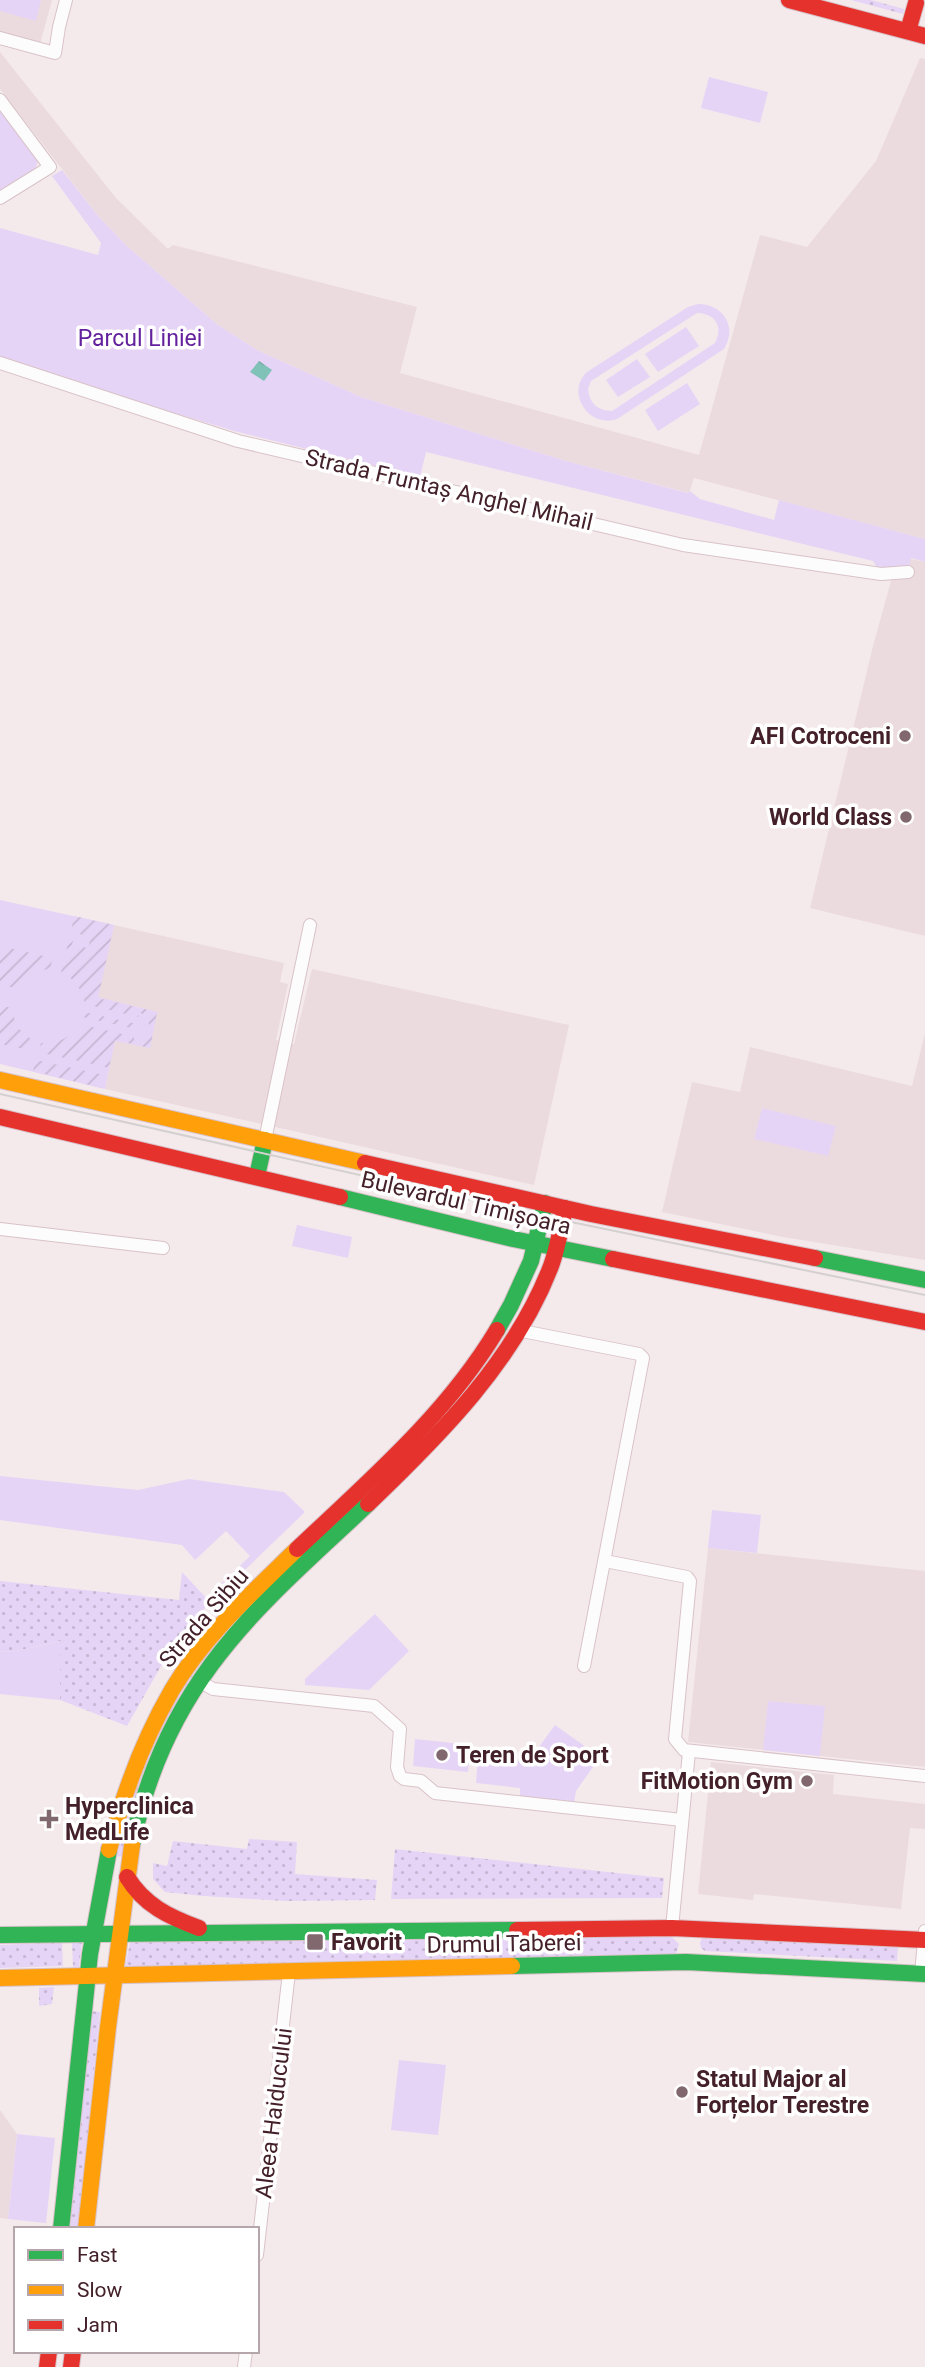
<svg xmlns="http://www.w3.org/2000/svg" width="925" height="2367" font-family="Roboto,sans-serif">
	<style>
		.built { fill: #ecdbde }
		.grass { fill: url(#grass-dots) }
		.park { fill: #e6d4f6; fill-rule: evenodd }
		.garden { fill: url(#garden-furrows) }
		.water { fill: url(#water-ripples) }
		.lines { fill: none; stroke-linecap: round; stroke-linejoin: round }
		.street-casing { stroke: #d8c2c8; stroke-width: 14 }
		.fast-casing { stroke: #d8c2c8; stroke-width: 18 }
		.slow-casing { stroke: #d8c2c8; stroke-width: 18 }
		.jam-casing { stroke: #d8c2c8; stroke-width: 18 }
		.street { stroke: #fdfcfc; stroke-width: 12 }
		.fast { stroke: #30b455; stroke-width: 16 }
		.slow { stroke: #ff9f0a; stroke-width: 16 }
		.jam { stroke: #e5322d; stroke-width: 16 }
		.tram { stroke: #d4d0d0; stroke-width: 2 }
		.poi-dot { fill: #81676e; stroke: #fff; stroke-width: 2.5 }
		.labels { text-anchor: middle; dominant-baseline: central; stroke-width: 7; stroke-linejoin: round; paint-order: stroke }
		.park-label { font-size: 23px; fill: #63219d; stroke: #fff }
		.street-label { font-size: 23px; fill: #43202a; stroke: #fff }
		.poi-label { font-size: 23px; font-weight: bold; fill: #43202a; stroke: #fff; text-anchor: start }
	</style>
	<defs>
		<pattern id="grass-dots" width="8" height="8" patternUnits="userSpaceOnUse" patternTransform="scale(1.75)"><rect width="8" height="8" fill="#e6d4f6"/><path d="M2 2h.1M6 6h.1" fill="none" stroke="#c6b6d3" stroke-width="1.8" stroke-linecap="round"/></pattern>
		<pattern id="garden-furrows" width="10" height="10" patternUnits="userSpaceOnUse" patternTransform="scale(1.75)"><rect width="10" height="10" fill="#e6d4f6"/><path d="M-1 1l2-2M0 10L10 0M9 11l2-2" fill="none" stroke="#c6b6d3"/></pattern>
		<pattern id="water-ripples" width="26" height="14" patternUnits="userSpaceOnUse" patternTransform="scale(1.75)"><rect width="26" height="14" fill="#80c1b8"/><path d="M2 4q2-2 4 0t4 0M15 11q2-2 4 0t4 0" fill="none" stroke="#6a9c96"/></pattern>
	</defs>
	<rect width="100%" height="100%" fill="#f4eaec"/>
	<!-- built -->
	<g class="built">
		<polygon points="0,0 52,0 40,44 0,33"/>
		<polygon points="0,52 116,198 168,249 173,245 417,307 400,373 699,455 760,235 807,247 876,161 920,58 925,59 925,539 694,478 689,493 566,461 361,397 257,350 218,325 127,246 99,217 0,89"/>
		<polygon points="898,556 925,562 925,936 810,908 873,646"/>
		<polygon points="114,925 284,963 280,982 288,984 276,1040 294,1044 312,969 569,1025 534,1185 105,1089 115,1040 157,1012 97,998"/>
		<polygon points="925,1033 925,1260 783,1237 662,1212 692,1082 740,1092 750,1047 912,1086"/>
		<polygon points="708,1548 925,1571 925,1767 688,1742"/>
		<polygon points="711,1762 834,1775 833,1794 925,1804 925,1829 910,1828 901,1909 754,1894 753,1900 698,1894"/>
		<polygon points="0,2110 17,2134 8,2219 0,2218"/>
	</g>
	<!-- grass -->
	<g class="grass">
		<polygon points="851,0 871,0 904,9 903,14"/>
		<polygon points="182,1572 210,1602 173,1645 127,1726 60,1700 60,1641 12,1652 0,1651 0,1581 179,1600"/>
		<polygon points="198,1661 122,1856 118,1857 116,1855 135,1783 145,1755"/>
		<polygon points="249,1839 297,1842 295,1874 377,1880 375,1900 285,1901 203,1896 165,1892 153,1879 153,1863 167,1866 173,1841 247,1849"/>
		<polygon points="395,1849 664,1878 662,1898 391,1899"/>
		<polygon points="671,1936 679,1944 676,1954 669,1956 345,1961 125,1968 130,1942"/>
		<polygon points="702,1937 898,1946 897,1961 705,1951 701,1948 700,1943"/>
		<polygon points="62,1942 63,1966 0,1968 0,1945"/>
		<polygon points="72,1942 82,1942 79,1967 73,1968"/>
		<polygon points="54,1987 52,2004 39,2006 39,1988"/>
		<polygon points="90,2011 100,2012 78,2229 67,2229"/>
	</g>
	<!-- park -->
	<g class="park">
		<polygon points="0,0 41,0 36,21 0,11"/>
		<polygon points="709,77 768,92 760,123 701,108"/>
		<polygon points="0,106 39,155 35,172 0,190"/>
		<polygon points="62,170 99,217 127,246 218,325 257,350 361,397 566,461 688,493 690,491 700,499 774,520 779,500 925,539 925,562 911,558 908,572 881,574 873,561 426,452 420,477 234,431 0,360 0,228 98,255 101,243 52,176"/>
		<path d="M698 304C723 304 738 327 724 349L617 419C589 429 565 392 587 372L688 307ZM697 313C715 313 724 327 715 343L612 411C597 410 590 404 588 389L591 381Z"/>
		<polygon points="686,327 699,346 658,372 645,354"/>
		<polygon points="637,359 650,377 618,397 606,380"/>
		<polygon points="687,383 700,404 658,431 645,410"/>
		<polygon points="0,900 114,925 98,997 157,1012 150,1048 115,1041 105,1089 0,1064"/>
		<polygon points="762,1108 836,1126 828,1156 754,1139"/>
		<polygon points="297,1225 352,1237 348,1258 292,1246"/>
		<polygon points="0,1476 138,1490 189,1479 284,1492 305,1512 224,1590 220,1585 250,1556 226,1531 195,1560 182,1545 0,1520"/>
		<polygon points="712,1510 761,1515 757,1553 708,1548"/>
		<polygon points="375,1614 409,1651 369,1690 305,1685 305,1679"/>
		<polygon points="61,1641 60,1700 0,1694 0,1651 12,1652"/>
		<polygon points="768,1701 825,1706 820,1756 763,1750"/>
		<polygon points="555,1725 600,1757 576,1791 574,1803 520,1797 520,1788 476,1783 478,1756 528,1762"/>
		<polygon points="415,1739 471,1745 468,1772 413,1766"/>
		<polygon points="399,2060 446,2065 438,2135 391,2130"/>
		<polygon points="17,2134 55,2138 46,2223 8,2219"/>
	</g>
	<!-- garden -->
	<g class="garden">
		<path d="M74 916 114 925 98 998 157 1012 150 1048 115 1040 109 1068 38 1052 41 1043C58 1044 70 1038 80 1024L134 1037V1041L144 1038 150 1030 148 1019 140 1012 138 1017 85 1004C82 989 75 979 61 972L69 940 73 941 72 945 88 948 91 937 75 933 74 937 70 936Z"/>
		<path d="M0 946 53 958 50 969C35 970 24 975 15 988L0 985Z"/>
		<polygon points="0,1005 11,1008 17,1027 32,1040 29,1050 0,1044"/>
		<polygon points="84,1012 137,1024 135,1029 83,1017"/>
		<polygon points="36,1060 104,1075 101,1088 33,1071"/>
	</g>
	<!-- water -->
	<polygon class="water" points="259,361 272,370 264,381 250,372"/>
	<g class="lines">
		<defs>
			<g id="street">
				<polyline points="0,38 55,53 59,27 66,0"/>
				<polyline points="0,100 50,167 0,198"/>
				<polyline points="0,363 238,441 683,545 881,574 908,572"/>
				<polyline points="265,1140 310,925"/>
				<polyline points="0,1229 163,1248"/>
				<polyline points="517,1330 639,1354 643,1358 584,1666"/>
				<polyline points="605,1561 687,1577 690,1581 675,1739 684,1750 925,1776"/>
				<polyline points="199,1681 213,1689 374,1706 400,1729 397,1767 400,1776 404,1779 421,1781 435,1793 682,1820"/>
				<polyline points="672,1928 689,1752"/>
				<polyline points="921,1973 925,1931"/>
				<polyline points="257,2255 289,1972"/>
				<polyline points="244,2367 246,2351"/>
			</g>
			<g id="fast">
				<polyline points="257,1176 265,1140"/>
				<polyline points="340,1197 513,1239 613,1259"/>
				<polyline points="815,1258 925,1280"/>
				<polyline points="497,1330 511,1305 531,1261 545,1203"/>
				<path d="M132 1845C145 1781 172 1718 211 1665 255 1605 314 1555 368 1504"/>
				<polyline points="0,1935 517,1930"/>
				<polyline points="512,1966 686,1962 925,1974"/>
				<polyline points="61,2229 90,1954 109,1850"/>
			</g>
			<g id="slow">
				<polyline points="0,1080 365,1163"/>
				<path d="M109 1850C123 1794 143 1740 172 1690 204 1636 253 1592 297 1549"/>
				<polyline points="0,1978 512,1966"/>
				<polyline points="86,2229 108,2027 132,1845"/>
			</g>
			<g id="jam">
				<polyline points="789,0 925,36"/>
				<polyline points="908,31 916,3"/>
				<polyline points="0,1117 340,1197"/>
				<polyline points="365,1163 591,1214 815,1258"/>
				<polyline points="613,1259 925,1322"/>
				<path d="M368 1504C440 1435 515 1360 551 1266 558 1247 561 1227 565 1208"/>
				<path d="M297 1549C369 1481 446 1415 497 1330"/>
				<path d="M127 1877C144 1905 169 1917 199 1928"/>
				<polyline points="517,1930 672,1928 925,1940"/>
				<polyline points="47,2367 49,2351"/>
				<polyline points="71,2367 73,2351"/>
			</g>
		</defs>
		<!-- street casing -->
		<use href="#street" class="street-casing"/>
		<!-- fast casing -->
		<use href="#fast" class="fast-casing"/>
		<!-- slow casing -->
		<use href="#slow" class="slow-casing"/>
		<!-- jam casing -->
		<use href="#jam" class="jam-casing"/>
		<!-- street -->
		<use href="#street" class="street"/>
		<!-- fast -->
		<use href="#fast" class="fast"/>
		<!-- slow -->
		<use href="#slow" class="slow"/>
		<!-- jam -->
		<use href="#jam" class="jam"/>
		<!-- tram -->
		<polyline class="tram" points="0,1094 542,1216 925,1295"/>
	</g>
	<!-- markers -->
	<g class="poi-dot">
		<circle cx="905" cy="736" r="7"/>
		<circle cx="906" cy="817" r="7"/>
		<circle cx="442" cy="1755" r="7"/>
		<circle cx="807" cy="1781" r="7"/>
		<path d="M45.5 1808.5h7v7h7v7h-7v7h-7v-7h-7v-7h7z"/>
		<rect x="306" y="1933" width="18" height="18" rx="3.5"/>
		<circle cx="682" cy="2092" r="7"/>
	</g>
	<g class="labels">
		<!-- park labels -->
		<g class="park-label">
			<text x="140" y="338">Parcul Liniei</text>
		</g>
		<!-- street labels -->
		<g class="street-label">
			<text transform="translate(449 490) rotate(13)">Strada Fruntaș Anghel Mihail</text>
			<text transform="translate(466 1203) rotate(13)">Bulevardul Timișoara</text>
			<text transform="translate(204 1618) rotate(-49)">Strada Sibiu</text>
			<text transform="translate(504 1944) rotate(-1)">Drumul Taberei</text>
			<text transform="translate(274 2113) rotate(-83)">Aleea Haiducului</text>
		</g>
		<!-- poi labels -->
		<g class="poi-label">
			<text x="891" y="736" text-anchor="end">AFI Cotroceni</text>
			<text x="892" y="817" text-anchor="end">World Class</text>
			<text x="456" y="1755">Teren de Sport</text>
			<text x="793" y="1781" text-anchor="end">FitMotion Gym</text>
			<text x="65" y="1806">Hyperclinica<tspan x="65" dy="26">MedLife</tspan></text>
			<text x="331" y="1942">Favorit</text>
			<text x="696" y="2079">Statul Major al<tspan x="696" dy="26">Forțelor Terestre</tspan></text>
		</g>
	</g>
	<!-- legend -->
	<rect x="14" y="2227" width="245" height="126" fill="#ffffff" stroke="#b4a6aa" stroke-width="2"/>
	<rect x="28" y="2250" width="35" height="10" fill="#30b455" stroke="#b4a6aa" stroke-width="2"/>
	<text x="77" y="2262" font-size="21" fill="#43202a">Fast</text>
	<rect x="28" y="2285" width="35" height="10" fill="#ff9f0a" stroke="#b4a6aa" stroke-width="2"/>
	<text x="77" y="2297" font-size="21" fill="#43202a">Slow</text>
	<rect x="28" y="2320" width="35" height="10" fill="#e5322d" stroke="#b4a6aa" stroke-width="2"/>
	<text x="77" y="2332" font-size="21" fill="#43202a">Jam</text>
</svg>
